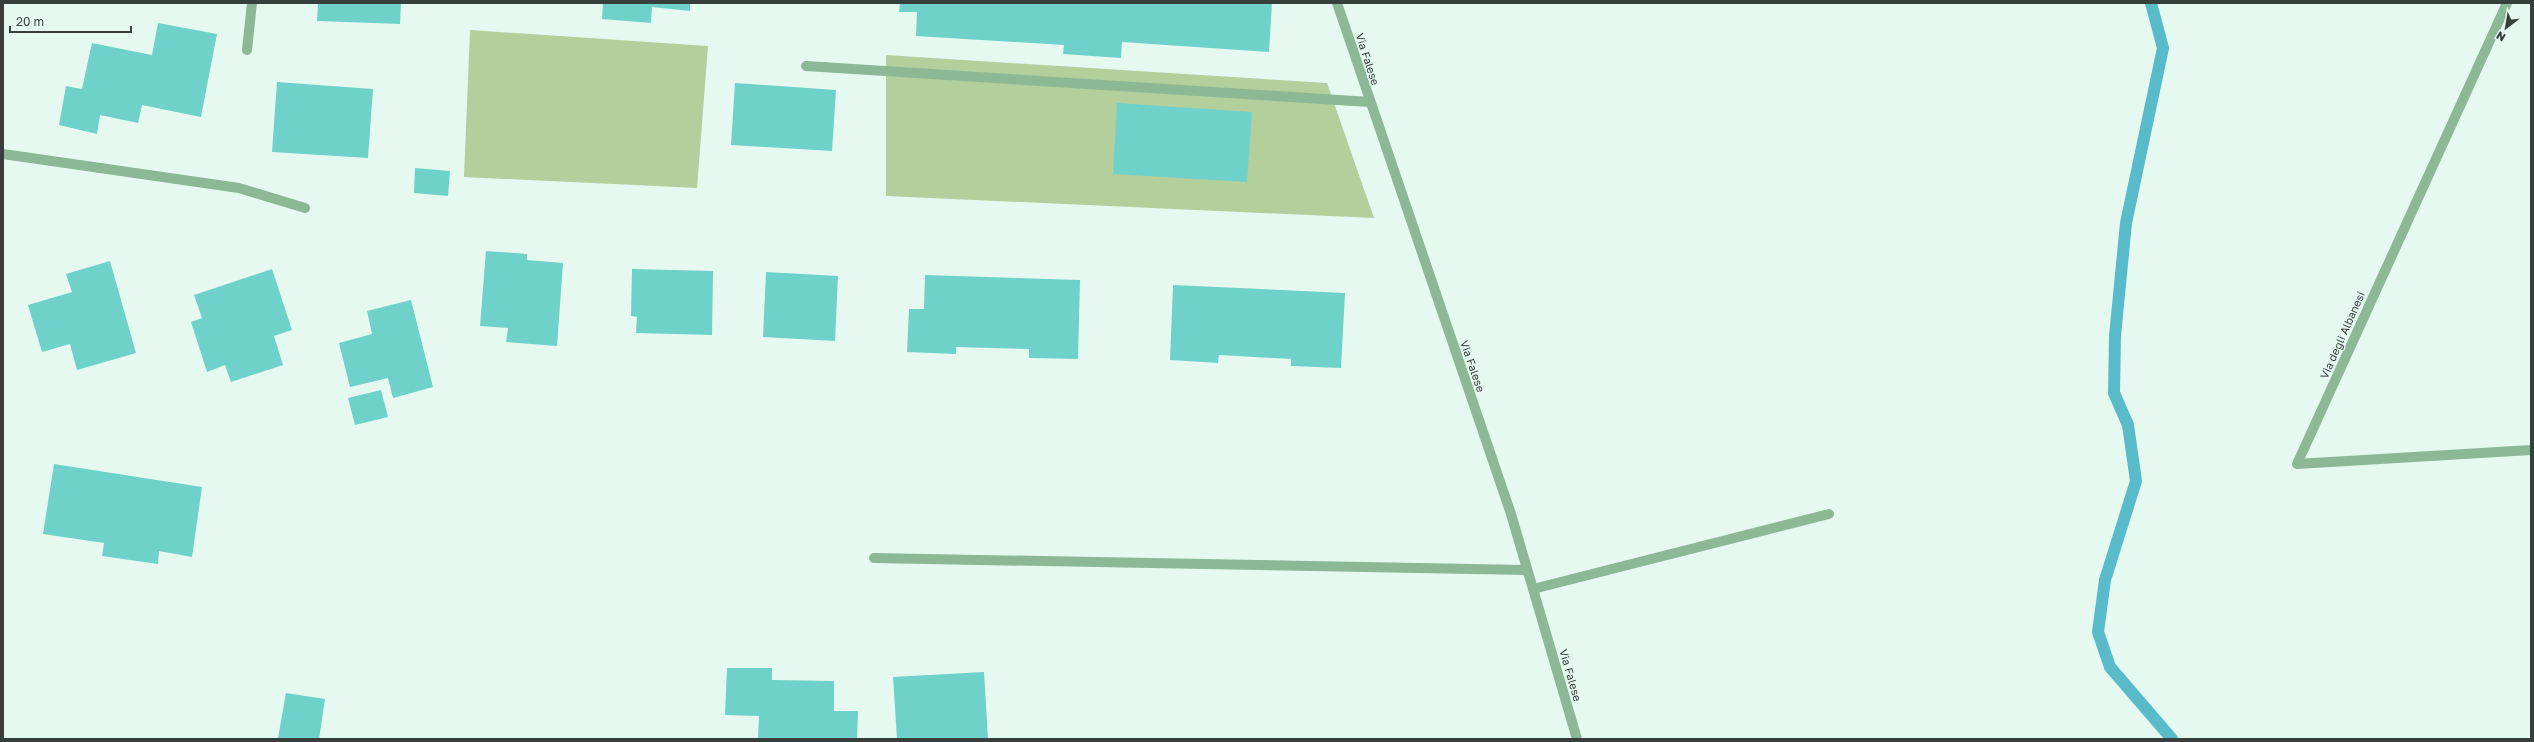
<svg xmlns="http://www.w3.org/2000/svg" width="2534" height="742" font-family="'Golos Text',sans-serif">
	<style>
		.green { fill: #b3cf9c }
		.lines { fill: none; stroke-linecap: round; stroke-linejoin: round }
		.stream { stroke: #59bbca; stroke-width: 12 }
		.building { fill: #6fd2ca }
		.minor { stroke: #8cb895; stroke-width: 10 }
		.labels { text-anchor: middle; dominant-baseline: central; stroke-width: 3; stroke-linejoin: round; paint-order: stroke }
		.street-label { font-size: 11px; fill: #373f3c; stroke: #e5f9f1 }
	</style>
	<rect width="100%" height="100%" fill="#e5f9f1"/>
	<!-- green -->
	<g class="green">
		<polygon points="470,30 708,46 697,188 464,177"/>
		<polygon points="886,55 1327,83 1374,218 886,196"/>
	</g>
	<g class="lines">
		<!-- stream -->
		<polyline class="stream" points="2151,3 2163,48 2126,223 2115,336 2114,393 2128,425 2136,481 2105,580 2098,632 2110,667 2172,739"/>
	</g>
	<!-- building -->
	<g class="building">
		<polygon points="318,3 401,3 400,24 317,21"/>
		<polygon points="603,3 690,3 690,11 652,7 651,23 602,19"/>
		<polygon points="900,3 1272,3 1269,52 1122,42 1121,58 1063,54 1064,45 916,36 917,12 899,12"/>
		<polygon points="158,23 217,34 201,117 142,105 138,123 100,115 97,134 59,125 66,86 82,89 92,43 152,55"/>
		<polygon points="277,82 373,89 368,158 272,152"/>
		<polygon points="735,83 836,90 832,151 731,145"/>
		<polygon points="1117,103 1252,112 1247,182 1113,174"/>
		<polygon points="415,168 450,171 448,196 414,193"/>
		<polygon points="486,251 527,254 527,260 563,263 557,346 506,342 508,328 480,326"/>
		<polygon points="110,261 136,353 77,370 70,344 42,352 28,305 72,292 66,274"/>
		<polygon points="272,269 292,330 274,336 283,365 231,382 225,365 207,372 191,322 202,318 194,295"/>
		<polygon points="632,269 713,271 712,335 636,333 637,317 631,316"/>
		<polygon points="766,272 838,276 835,341 763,337"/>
		<polygon points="925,275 1080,280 1078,359 1029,358 1029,349 956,347 956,354 907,352 909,309 924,309"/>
		<polygon points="1173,285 1345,293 1341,368 1291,366 1291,359 1219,355 1218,363 1170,360"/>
		<polygon points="411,300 433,387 393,398 388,378 350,387 339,343 372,334 367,311"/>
		<polygon points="381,390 388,417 355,425 348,398"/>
		<polygon points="54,464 202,487 192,557 159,551 158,564 102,556 104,543 43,534"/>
		<polygon points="727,668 772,668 772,680 834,681 834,711 858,711 857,739 758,739 759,716 725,715"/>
		<polygon points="984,672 988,739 897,739 893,677"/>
		<polygon points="286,693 325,699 319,739 278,738"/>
	</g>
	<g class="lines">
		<!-- minor -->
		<g class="minor">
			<polyline points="1337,3 1511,514 1577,739"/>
			<polyline points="2507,3 2297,464 2531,450"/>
			<polyline points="247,50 252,3"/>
			<polyline points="806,66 1370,102"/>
			<polyline points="3,154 239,188 305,208"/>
			<polyline points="874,558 1527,570"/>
			<polyline points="1533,589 1829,514"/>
		</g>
	</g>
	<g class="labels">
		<!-- street labels -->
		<g class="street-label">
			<text transform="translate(1368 59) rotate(72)">Via Falese</text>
			<text transform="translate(2342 335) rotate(-66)">Via degli Albanesi</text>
			<text transform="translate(1473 366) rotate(71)">Via Falese</text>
			<text transform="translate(1571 675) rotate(74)">Via Falese</text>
		</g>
	</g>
	<!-- border -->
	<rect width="2534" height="742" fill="none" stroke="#373f3c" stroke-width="8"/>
	<!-- north arrow -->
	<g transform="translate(2506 28) rotate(211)" stroke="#e5f9f1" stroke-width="3" paint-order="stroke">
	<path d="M0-3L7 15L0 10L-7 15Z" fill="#373f3c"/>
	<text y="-6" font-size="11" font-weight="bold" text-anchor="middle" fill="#373f3c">N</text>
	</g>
	<!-- scale -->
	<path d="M10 26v6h121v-6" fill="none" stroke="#373f3c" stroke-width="2"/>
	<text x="16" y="26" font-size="12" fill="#373f3c" stroke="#e5f9f1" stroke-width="3" paint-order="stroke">20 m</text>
</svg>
